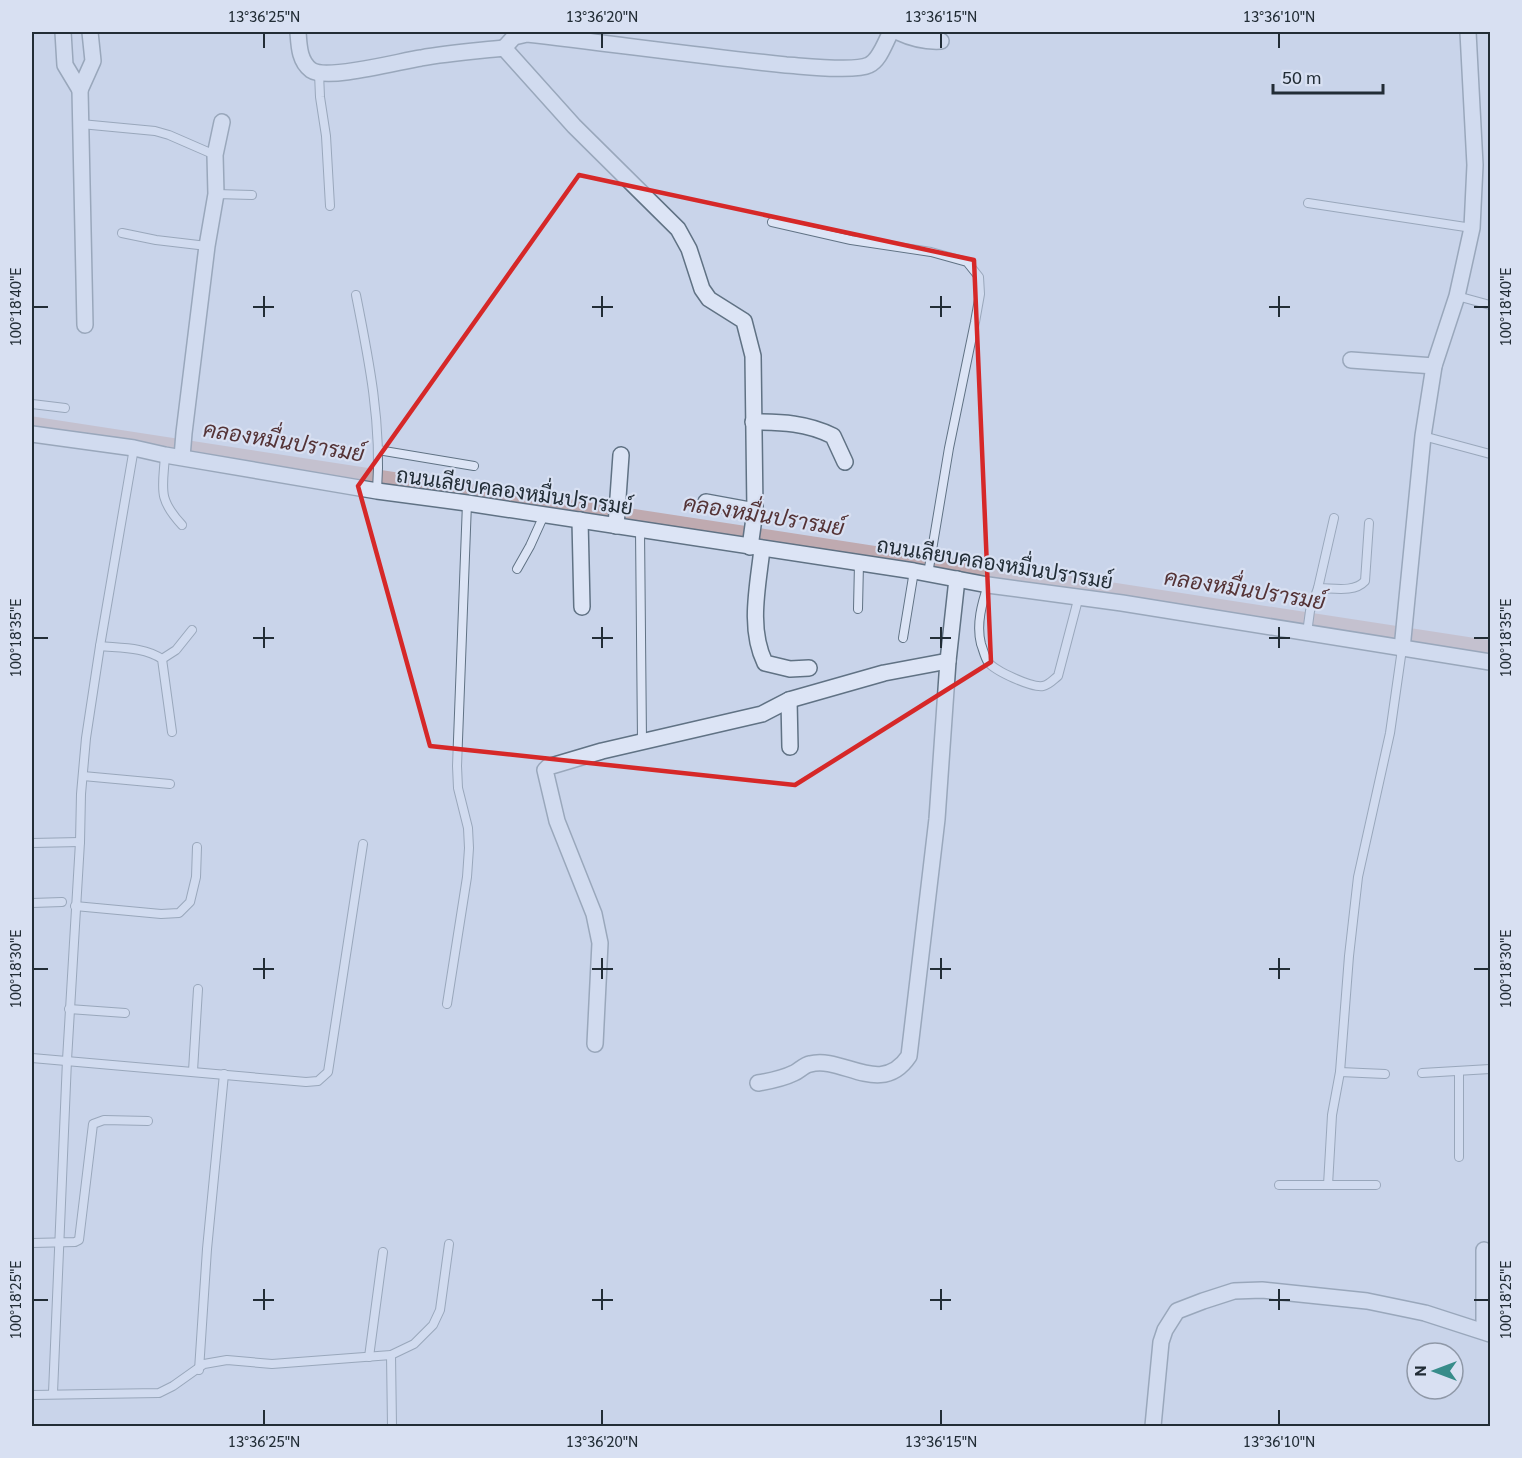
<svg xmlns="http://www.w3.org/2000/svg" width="1522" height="1458" font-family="Georgia,Sarabun,serif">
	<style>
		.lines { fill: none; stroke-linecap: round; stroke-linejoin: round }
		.canal { stroke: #bfaab0; stroke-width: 15 }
		.service-casing { stroke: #607284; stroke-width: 10 }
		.minor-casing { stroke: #607284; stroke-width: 18 }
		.service { stroke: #dce4f5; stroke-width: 8 }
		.minor { stroke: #dce4f5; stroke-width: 15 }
		.marked { fill: none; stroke: #d62828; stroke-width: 4.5; stroke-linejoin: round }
		.ticks { fill: none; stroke: #222d36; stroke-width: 2 }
		.labels { text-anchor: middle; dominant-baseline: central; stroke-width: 4.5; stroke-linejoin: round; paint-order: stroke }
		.street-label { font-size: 21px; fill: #222d36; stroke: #d8e0f2 }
		.water-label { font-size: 22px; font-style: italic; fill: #543336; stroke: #d8e0f2 }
		.neatline { fill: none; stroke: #222d36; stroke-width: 2 }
		.ticks-label { font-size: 15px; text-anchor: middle; fill: #222d36 }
	</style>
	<rect width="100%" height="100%" fill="#c9d4ea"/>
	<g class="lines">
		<!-- canal -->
		<polyline class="canal" points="32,424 1490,648"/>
		<defs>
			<g id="service">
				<polyline points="319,73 320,97 326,136 330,206"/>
				<polyline points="81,124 155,131 169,135 215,155"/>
				<polyline points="216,194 252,195"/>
				<polyline points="1308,203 1472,228"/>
				<polyline points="772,222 851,240 931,252 967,262 979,277 980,294 975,322 949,448 928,574"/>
				<polyline points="122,233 156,240 207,246"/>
				<path d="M356 295C369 360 382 425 377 491"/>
				<polyline points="1457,296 1490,305"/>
				<polyline points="32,404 65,408"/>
				<polyline points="1423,436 1490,454"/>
				<polyline points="378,450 474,466"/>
				<path d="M165 455C163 489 157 498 182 525"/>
				<polyline points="640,529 642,742"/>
				<polyline points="517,569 530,546 544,515"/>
				<path d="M988 585C982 603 976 624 981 644 983 649 985 658 988 662 995 671 1032 688 1043 686 1049 685 1053 680 1058 676L1079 596"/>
				<polyline points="1318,588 1334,518"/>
				<polyline points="858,609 859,563"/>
				<path d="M1307 633 1310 611 1318 588C1333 588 1354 593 1365 581L1369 523"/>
				<polyline points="903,638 914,571"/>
				<path d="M100 646C120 648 145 647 162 659L172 732"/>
				<polyline points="162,659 176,650 192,630"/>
				<polyline points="83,776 170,784"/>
				<polyline points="32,843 80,842"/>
				<polyline points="32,903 62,902"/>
				<polyline points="75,906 161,914 179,913 190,902 196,877 197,847"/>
				<polyline points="447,1004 467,877 469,848 468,828 458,788 457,766 467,503"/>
				<polyline points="69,1009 125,1013"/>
				<polyline points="32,1058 306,1082 318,1081 328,1072 363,844"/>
				<polyline points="193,1071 198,989"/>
				<polyline points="1459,1071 1459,1157"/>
				<polyline points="1340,1072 1385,1074"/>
				<polyline points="1422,1073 1490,1069"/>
				<polyline points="1279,1185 1376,1185"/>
				<polyline points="1328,1185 1332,1115 1340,1072 1349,956 1358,877 1390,733 1402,649"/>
				<polyline points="32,1243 75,1242 79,1240 93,1124 104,1120 148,1121"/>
				<polyline points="391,1355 392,1426"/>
				<polyline points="369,1357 383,1252"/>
				<polyline points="199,1370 207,1249 224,1074"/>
				<polyline points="53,1393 67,1060 80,842 81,794 86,738 100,646 134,448"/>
				<polyline points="32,1395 159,1393 173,1386 204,1364 227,1360 272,1364 391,1355 414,1344 433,1325 440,1310 449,1244"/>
			</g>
			<g id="minor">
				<polyline points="63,32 65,65 80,90 93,61 90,32"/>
				<path d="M298 32C299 45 299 61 311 70 327 81 400 61 421 58 448 53 477 51 504 48L574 126 678 229 689 249 702 289 709 299 744 321 753 356 755 511 750 547"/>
				<path d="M898 32C913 39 925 42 941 41"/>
				<path d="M504 48 514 37 527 34C614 44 700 56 786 65 803 66 855 72 869 65 880 60 885 42 891 32"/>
				<polyline points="80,90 85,325"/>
				<polyline points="1351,360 1434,366"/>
				<path d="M753 422C782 422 807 423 833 436L845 462"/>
				<polyline points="32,434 134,448 165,455 377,491 467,503 914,571 988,585 1122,603 1490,662"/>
				<polyline points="182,457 184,433 207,246 216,194 215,155 222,122"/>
				<polyline points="706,502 755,511"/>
				<polyline points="580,520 582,607"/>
				<polyline points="616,526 621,455"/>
				<path d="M762 549C758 586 748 628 765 663L790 669 809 668"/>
				<polyline points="1402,649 1423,436 1434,366 1457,296 1472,228 1475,165 1468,32"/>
				<polyline points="789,700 790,747"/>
				<polyline points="595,1044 600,943 594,914 557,821 545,770 548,767 602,751 762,714 789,700 884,673 948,661"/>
				<path d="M758 1083C770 1081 782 1079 794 1073 799 1071 804 1065 810 1064 842 1055 881 1098 909 1056L937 819 948 661 957 579"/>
				<polyline points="1484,1250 1484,1331"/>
				<polyline points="1153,1426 1161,1342 1165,1330 1177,1311 1203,1301 1234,1291 1262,1290 1367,1301 1425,1313 1490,1334"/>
			</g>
		</defs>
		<!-- service casing -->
		<use href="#service" class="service-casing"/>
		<!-- minor casing -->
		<use href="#minor" class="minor-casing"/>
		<!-- service -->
		<use href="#service" class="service"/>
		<!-- minor -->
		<use href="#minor" class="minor"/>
	</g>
	<!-- marked area -->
	<path d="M0 0H1522V1458H0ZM579 175 974 260 991 662 795 785 430 746 358 486Z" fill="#c9d4ea" fill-opacity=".55" fill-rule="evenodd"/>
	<path class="marked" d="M579 175 974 260 991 662 795 785 430 746 358 486Z"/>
	<!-- ticks -->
	<path class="ticks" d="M264 33V48M602 33V48M941 33V48M1279 33V48M264 296V317M602 296V317M941 296V317M1279 296V317M33 307H48M253 307H274M592 307H613M930 307H951M1269 307H1290M1474 307H1489M264 627V648M602 627V648M941 627V648M1279 627V648M33 638H48M253 638H274M592 638H613M930 638H951M1269 638H1290M1474 638H1489M264 958V979M602 958V979M941 958V979M1279 958V979M33 969H48M253 969H274M592 969H613M930 969H951M1269 969H1290M1474 969H1489M264 1289V1310M602 1289V1310M941 1289V1310M1279 1289V1310M33 1300H48M253 1300H274M592 1300H613M930 1300H951M1269 1300H1290M1474 1300H1489M264 1410V1425M602 1410V1425M941 1410V1425M1279 1410V1425"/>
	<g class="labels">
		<!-- street labels -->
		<g class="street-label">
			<text transform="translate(515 490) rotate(8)">ถนนเลียบคลองหมื่นปรารมย์</text>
			<text transform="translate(995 562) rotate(9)">ถนนเลียบคลองหมื่นปรารมย์</text>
		</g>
		<!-- water labels -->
		<g class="water-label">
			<text transform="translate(284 440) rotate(9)">คลองหมื่นปรารมย์</text>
			<text transform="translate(764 514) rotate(9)">คลองหมื่นปรารมย์</text>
			<text transform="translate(1245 588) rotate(9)">คลองหมื่นปรารมย์</text>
		</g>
	</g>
	<!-- border -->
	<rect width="1522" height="1458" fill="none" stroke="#d8e0f2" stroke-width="66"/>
	<!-- north arrow -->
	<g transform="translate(1435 1371) rotate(270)"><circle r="28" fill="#d8e0f2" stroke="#8f98a7" stroke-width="1.5"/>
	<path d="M0-4.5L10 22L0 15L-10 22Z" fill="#378c8a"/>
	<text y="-9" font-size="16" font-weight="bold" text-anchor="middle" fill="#222d36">N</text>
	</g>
	<!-- scale -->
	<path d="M1273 84v9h110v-9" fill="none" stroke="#222d36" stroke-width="3"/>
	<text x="1282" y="84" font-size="18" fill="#222d36" stroke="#d8e0f2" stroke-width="4.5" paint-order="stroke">50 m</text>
	<rect x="33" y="33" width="1456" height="1392" class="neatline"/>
	<g class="ticks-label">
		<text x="264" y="22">13°36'25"N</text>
		<text x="602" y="22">13°36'20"N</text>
		<text x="941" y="22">13°36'15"N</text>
		<text x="1279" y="22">13°36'10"N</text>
		<text transform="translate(1506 307) rotate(-90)" y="5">100°18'40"E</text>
		<text transform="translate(16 307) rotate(-90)" y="5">100°18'40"E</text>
		<text transform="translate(1506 638) rotate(-90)" y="5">100°18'35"E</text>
		<text transform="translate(16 638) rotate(-90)" y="5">100°18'35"E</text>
		<text transform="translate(1506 969) rotate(-90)" y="5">100°18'30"E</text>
		<text transform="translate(16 969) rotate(-90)" y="5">100°18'30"E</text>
		<text transform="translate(1506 1300) rotate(-90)" y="5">100°18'25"E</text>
		<text transform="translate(16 1300) rotate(-90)" y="5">100°18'25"E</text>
		<text x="264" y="1447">13°36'25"N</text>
		<text x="602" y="1447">13°36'20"N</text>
		<text x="941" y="1447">13°36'15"N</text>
		<text x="1279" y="1447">13°36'10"N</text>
	</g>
</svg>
